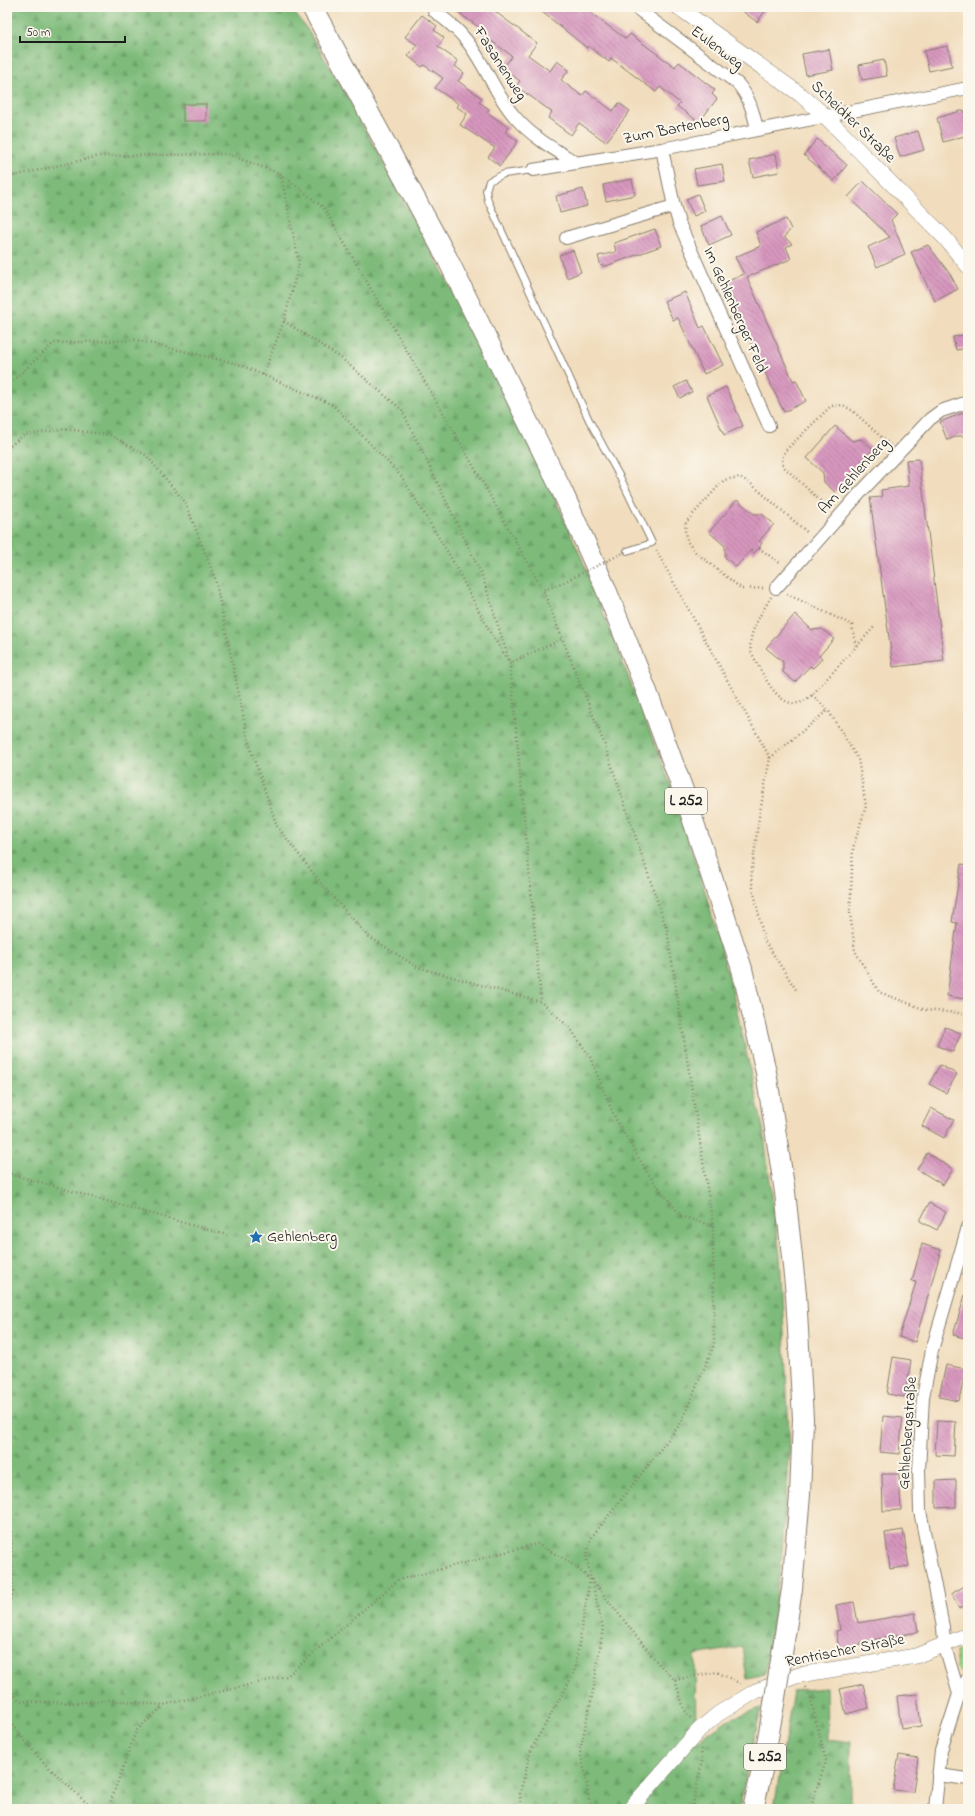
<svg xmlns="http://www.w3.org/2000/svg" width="975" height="1816" font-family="'Indie Flower',sans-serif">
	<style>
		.grass { fill: url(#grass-tufts); stroke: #5d7c56 }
		.forest { fill: url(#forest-firs); stroke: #4d6c4b }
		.building { fill: url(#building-back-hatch) }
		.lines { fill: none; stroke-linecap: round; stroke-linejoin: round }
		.service-casing { stroke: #867c6c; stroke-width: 8 }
		.minor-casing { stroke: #867c6c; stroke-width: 14 }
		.tertiary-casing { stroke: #867c6c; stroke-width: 16 }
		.trunk-casing { stroke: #867c6c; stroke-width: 22 }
		.path { stroke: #867c6c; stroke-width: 2.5; stroke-dasharray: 1 3; stroke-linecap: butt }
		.service { stroke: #fff; stroke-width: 6 }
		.minor { stroke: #fff; stroke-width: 12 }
		.tertiary { stroke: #fff; stroke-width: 15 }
		.trunk { stroke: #fff; stroke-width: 20 }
		.trunk-bridge-casing { stroke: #867c6c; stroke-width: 22; stroke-linecap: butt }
		.path-bridge { stroke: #867c6c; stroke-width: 2.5; stroke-dasharray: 1 3; stroke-linecap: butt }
		.trunk-bridge { stroke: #fff; stroke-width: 20 }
		.labels { text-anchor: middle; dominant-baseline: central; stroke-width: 4; stroke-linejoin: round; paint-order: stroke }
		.shield { fill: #fbf7ec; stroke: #5f5e5a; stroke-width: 1 }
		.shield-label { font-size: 15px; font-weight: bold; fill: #1c1c1c }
		.street-label { font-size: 16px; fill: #1c1c1c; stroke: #fbf7ec }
		.poi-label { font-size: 16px; fill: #1c1c1c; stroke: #fbf7ec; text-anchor: start }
	</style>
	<defs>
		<pattern id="grass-tufts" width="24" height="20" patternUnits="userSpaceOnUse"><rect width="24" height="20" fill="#9edb8f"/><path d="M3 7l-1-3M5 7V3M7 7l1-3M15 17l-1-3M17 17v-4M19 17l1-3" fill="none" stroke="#88bb7b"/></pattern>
		<pattern id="forest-firs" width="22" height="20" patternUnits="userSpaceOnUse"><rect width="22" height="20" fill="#7ebb7a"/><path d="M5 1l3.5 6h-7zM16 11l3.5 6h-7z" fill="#6ca069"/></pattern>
		<pattern id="building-back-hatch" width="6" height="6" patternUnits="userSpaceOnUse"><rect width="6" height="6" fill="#d796be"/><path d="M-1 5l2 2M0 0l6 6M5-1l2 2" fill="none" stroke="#ae7a9a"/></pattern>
	</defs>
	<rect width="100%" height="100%" fill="#fbf7ec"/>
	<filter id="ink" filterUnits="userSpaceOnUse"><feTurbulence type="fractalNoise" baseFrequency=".025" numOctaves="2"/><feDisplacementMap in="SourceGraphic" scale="8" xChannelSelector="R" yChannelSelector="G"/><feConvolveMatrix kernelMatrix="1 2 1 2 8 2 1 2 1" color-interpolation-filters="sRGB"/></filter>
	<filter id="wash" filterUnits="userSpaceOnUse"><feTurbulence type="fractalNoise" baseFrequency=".012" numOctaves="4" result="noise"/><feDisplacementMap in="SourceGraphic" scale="16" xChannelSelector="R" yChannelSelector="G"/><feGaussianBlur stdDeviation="0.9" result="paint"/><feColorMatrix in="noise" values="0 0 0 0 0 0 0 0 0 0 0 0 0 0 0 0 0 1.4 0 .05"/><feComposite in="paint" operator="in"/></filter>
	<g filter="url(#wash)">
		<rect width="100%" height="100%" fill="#f1ddbd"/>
		<!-- grass -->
		<polygon class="grass" points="968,1645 968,1663 962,1671 960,1671 957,1668 955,1652"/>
		<!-- forest -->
		<g class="forest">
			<polygon points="7,7 290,7 307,29 343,89 478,337 552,492 582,559 670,783 705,891 731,984 763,1128 780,1256 790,1450 781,1563 765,1674 747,1678 742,1647 695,1655 696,1742 727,1720 761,1708 739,1809 7,1809"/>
			<polygon points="826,1688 827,1739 851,1742 851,1809 774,1809 793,1691"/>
		</g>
		<g id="blocks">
			<!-- building -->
			<g class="building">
				<polygon points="451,7 489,7 537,43 528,55 550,71 557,61 569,70 561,80 582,96 586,91 613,111 619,103 630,111 606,142 579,123 571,135 548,118 552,112 516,86 520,81 503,68 512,56 482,34 484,31"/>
				<polygon points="536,7 583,7 626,39 630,34 675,67 679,62 715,90 712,94 717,99 699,122 677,106 680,103 660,87 656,92 611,58 609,62 588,46 587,48"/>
				<polygon points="737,7 768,7 757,22"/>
				<polygon points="422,15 437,26 434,30 444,38 438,47 458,61 455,66 464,73 458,81 482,98 479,102 489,109 487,112 509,128 505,132 518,141 500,166 488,157 495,148 460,125 467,114 457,107 459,104 435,88 443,78 424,65 422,67 408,56 417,45 405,37"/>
				<polygon points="948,46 952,66 929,71 924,51"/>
				<polygon points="829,49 833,70 806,75 802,54"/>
				<polygon points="884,60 887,76 862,80 859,65"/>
				<rect x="183" y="104" width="23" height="17"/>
				<polygon points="964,110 968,125 968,135 943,142 937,118"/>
				<polygon points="918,131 924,150 900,157 894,138"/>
				<polygon points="817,139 847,165 834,181 804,155"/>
				<polygon points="776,154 779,172 753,177 749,160"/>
				<polygon points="722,164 725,181 697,185 694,169"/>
				<polygon points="632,179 635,195 606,201 603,185"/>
				<polygon points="863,181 897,214 891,220 905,254 877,267 868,247 890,237 848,197"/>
				<polygon points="583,189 587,206 560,213 556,196"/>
				<polygon points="698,194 705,211 694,216 686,199"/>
				<polygon points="722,216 731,235 709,245 701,226"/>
				<polygon points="786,219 791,229 784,237 792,244 786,247 791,259 747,277 793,381 796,380 806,401 784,412 748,337 726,282 744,274 735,257 761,246 756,232"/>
				<polygon points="655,229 661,246 606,266 601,266 598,256 616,252 614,243"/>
				<polygon points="928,245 950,274 958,289 935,301 911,252"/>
				<polygon points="573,250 581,272 567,278 559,255"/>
				<polygon points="685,292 700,328 704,326 723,365 704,374 678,318 673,320 664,301"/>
				<polygon points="968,334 968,348 956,350 953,337"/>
				<polygon points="686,381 692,392 680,398 674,387"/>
				<polygon points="726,387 743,426 724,435 707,396"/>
				<polygon points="968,411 968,436 958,436 947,440 940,422"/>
				<polygon points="835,426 852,441 861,439 873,449 858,466 861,469 853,478 850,476 835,492 824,482 823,473 807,458"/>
				<polygon points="919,459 944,661 893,667 870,498 882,497 881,490 909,486 906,460"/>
				<polygon points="737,500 754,514 762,514 774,524 759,541 762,543 759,548 754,553 751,550 736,567 725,557 725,546 709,532"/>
				<polygon points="795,614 812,630 822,629 834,639 819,656 822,658 818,663 813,668 810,666 795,682 783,672 783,662 766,648"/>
				<polygon points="961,864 968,865 968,978 965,999 947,996 957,923 952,922"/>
				<polygon points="945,1027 961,1033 953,1052 937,1046"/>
				<polygon points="940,1065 957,1074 946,1093 929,1084"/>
				<polygon points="931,1108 954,1120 944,1138 922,1126"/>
				<polygon points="927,1153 953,1169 943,1185 917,1169"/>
				<polygon points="929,1203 946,1212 937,1230 920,1221"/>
				<polygon points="922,1244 941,1250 915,1342 899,1337 916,1282 912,1281"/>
				<polygon points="965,1295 968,1296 968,1339 953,1335"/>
				<polygon points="893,1357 911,1360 905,1397 887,1394"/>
				<polygon points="946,1365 966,1369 959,1401 939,1397"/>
				<polygon points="883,1416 903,1418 899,1454 880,1452"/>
				<polygon points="937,1421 956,1422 954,1456 935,1455"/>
				<polygon points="882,1474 899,1474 901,1510 883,1511"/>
				<polygon points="956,1480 956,1507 936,1508 936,1481"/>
				<polygon points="903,1530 909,1566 890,1569 885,1533"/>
				<polygon points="968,1584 968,1604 959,1609 951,1594"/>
				<polygon points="854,1602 858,1623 915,1613 918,1632 861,1642 861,1645 839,1649 836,1631 840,1630 836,1605"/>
				<polygon points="863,1684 869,1708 846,1714 840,1689"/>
				<polygon points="917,1694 921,1726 901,1729 897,1696"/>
				<polygon points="899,1755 918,1758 913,1792 893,1790"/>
			</g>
		</g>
	</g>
	<g filter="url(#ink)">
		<use href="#blocks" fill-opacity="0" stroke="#867c6c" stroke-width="1"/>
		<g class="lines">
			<defs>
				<polyline id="service" points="533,170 504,174 489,181 486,190 488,201 589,420 621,479 652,543 627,551"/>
				<g id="minor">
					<path d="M635 7 738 84C750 98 753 112 757 129"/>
					<path d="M434 11C446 20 457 28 466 40 485 63 494 93 515 117 532 137 555 150 577 163"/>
					<polyline points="662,149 674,206 679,223 769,426"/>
					<polyline points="533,170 662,149 968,88"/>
					<polyline points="566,238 674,206"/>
					<polyline points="776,588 860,493 930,419 941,411 968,402"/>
					<polyline points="959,1694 968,1678"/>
					<polyline points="938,1775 968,1779"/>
					<polyline points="935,1809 941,1750 959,1694 944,1644 943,1627 920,1511 919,1470 923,1397 932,1350 968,1227"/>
				</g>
				<g id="tertiary">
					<polyline points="678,7 801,95 824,115 945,238 968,266"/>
					<polyline points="630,1809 699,1730 718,1714 756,1691 799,1675 916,1656 968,1635"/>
				</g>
				<g id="trunk">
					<polyline points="312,7 447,258 563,493 605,587 647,692 684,793 742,969 766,1072 785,1192 796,1294 803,1419 800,1495 792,1589 781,1660"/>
					<polyline points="753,1809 763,1766 774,1704"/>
				</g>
			</defs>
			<!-- service casing -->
			<use href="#service" class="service-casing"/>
			<!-- minor casing -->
			<use href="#minor" class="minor-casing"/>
			<!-- tertiary casing -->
			<use href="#tertiary" class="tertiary-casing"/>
			<!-- trunk casing -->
			<use href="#trunk" class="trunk-casing"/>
			<!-- path -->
			<g class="path">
				<polyline points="7,180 13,176 100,156 227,154 281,174 324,208 465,451 543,590"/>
				<polyline points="284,321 341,358 402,410 482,575 510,663 541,1001"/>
				<polyline points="263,375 284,321 299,263 281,175"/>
				<polyline points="7,386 54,343 136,340 238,364 333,405 401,476 450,556 491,634 510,663 562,639"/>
				<polyline points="7,448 24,435 65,429 110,435 146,455 185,502 215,578 249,744 277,826 323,886 368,936 417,967 541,1002 570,1028 590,1057 615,1118 648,1174 681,1216 713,1226"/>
				<polyline points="829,509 783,466 782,459 785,451 831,406 843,405 853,411 890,445"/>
				<polyline points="759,548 781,564"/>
				<polyline points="656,550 770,758 759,817 751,878 764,940 797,991"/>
				<polyline points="560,584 543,590 604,743 667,930 713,1226 714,1345 681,1423 591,1538 586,1557 603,1628 594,1686 580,1751 587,1782 589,1800 593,1809"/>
				<polyline points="763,588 742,589 694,551 687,541 685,532 686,522 724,480 740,477 750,483 808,533"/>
				<polyline points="787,594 852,625 856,647"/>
				<path d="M771 597C762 613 747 633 751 652 763 673 782 723 812 695L875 626"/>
				<polyline points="812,695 828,710 858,759 866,806 853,848 850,913 855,951 879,992 926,1010 968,1014"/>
				<polyline points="770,758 828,710"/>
				<polyline points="7,1173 227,1235"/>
				<polyline points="7,1525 11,1529 13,1592 7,1611"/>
				<polyline points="591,1579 657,1662 675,1680 684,1709 692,1720"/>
				<polyline points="675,1680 717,1672 741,1684"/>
				<polyline points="7,1687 20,1701 75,1703 110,1700 163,1705 287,1676 398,1580 537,1544 568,1561 590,1579 574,1673 531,1750 520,1794 521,1809"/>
				<polyline points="805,1687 810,1696 826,1761 810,1809"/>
				<polyline points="7,1719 41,1760 93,1809"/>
				<polyline points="108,1809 136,1731 163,1706"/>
				<polyline points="692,1809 702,1761 701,1748"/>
			</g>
			<!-- service -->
			<use href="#service" class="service"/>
			<!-- minor -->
			<use href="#minor" class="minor"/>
			<!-- tertiary -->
			<use href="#tertiary" class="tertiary"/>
			<!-- trunk -->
			<use href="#trunk" class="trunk"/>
			<defs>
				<polyline id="trunk-bridge" points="774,1704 781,1660"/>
			</defs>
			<!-- trunk-bridge casing -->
			<use href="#trunk-bridge" class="trunk-bridge-casing"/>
			<!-- path-bridge -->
			<polyline class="path-bridge" points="560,584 627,551"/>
			<!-- trunk-bridge -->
			<use href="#trunk-bridge" class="trunk-bridge"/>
		</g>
	</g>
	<!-- icons -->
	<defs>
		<symbol id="sight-bare" viewBox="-9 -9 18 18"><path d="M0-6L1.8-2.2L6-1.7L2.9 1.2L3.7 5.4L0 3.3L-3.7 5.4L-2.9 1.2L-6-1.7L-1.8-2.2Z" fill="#1f6fb2" stroke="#fbf7ec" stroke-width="2.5" paint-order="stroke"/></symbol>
	</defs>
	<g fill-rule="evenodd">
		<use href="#sight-bare" x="246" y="1227" width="20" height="20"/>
	</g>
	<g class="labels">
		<!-- shield labels -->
		<g class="shield">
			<rect x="665" y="788" width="42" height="26" rx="3"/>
			<rect x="744" y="1744" width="42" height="26" rx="3"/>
		</g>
		<g class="shield-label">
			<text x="686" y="801">L 252</text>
			<text x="765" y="1757">L 252</text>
		</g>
		<!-- street labels -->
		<g class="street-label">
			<text transform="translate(717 48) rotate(37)">Eulenweg</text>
			<text transform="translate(500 64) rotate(57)">Fasanenweg</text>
			<text transform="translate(853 122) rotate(44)">Scheidter Straße</text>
			<text transform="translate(676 129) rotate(-11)">Zum Bartenberg</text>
			<text transform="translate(735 310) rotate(66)">Im Gehlenberger Feld</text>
			<text transform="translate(854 476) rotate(-48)">Am Gehlenberg</text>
			<text transform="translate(908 1433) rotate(-86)">Gehlenbergstraße</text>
			<text transform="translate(845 1651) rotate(-11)">Rentrischer Straße</text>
		</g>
		<!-- poi labels -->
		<g class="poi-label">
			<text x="267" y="1237">Gehlenberg</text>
		</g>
	</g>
	<!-- margin -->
	<rect width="975" height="1816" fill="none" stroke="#fbf7ec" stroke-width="24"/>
	<!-- scale -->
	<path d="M20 36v6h105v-6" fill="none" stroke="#1c1c1c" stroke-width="2"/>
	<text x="26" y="36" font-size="12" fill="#1c1c1c" stroke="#fbf7ec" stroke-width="3" paint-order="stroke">50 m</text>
</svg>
